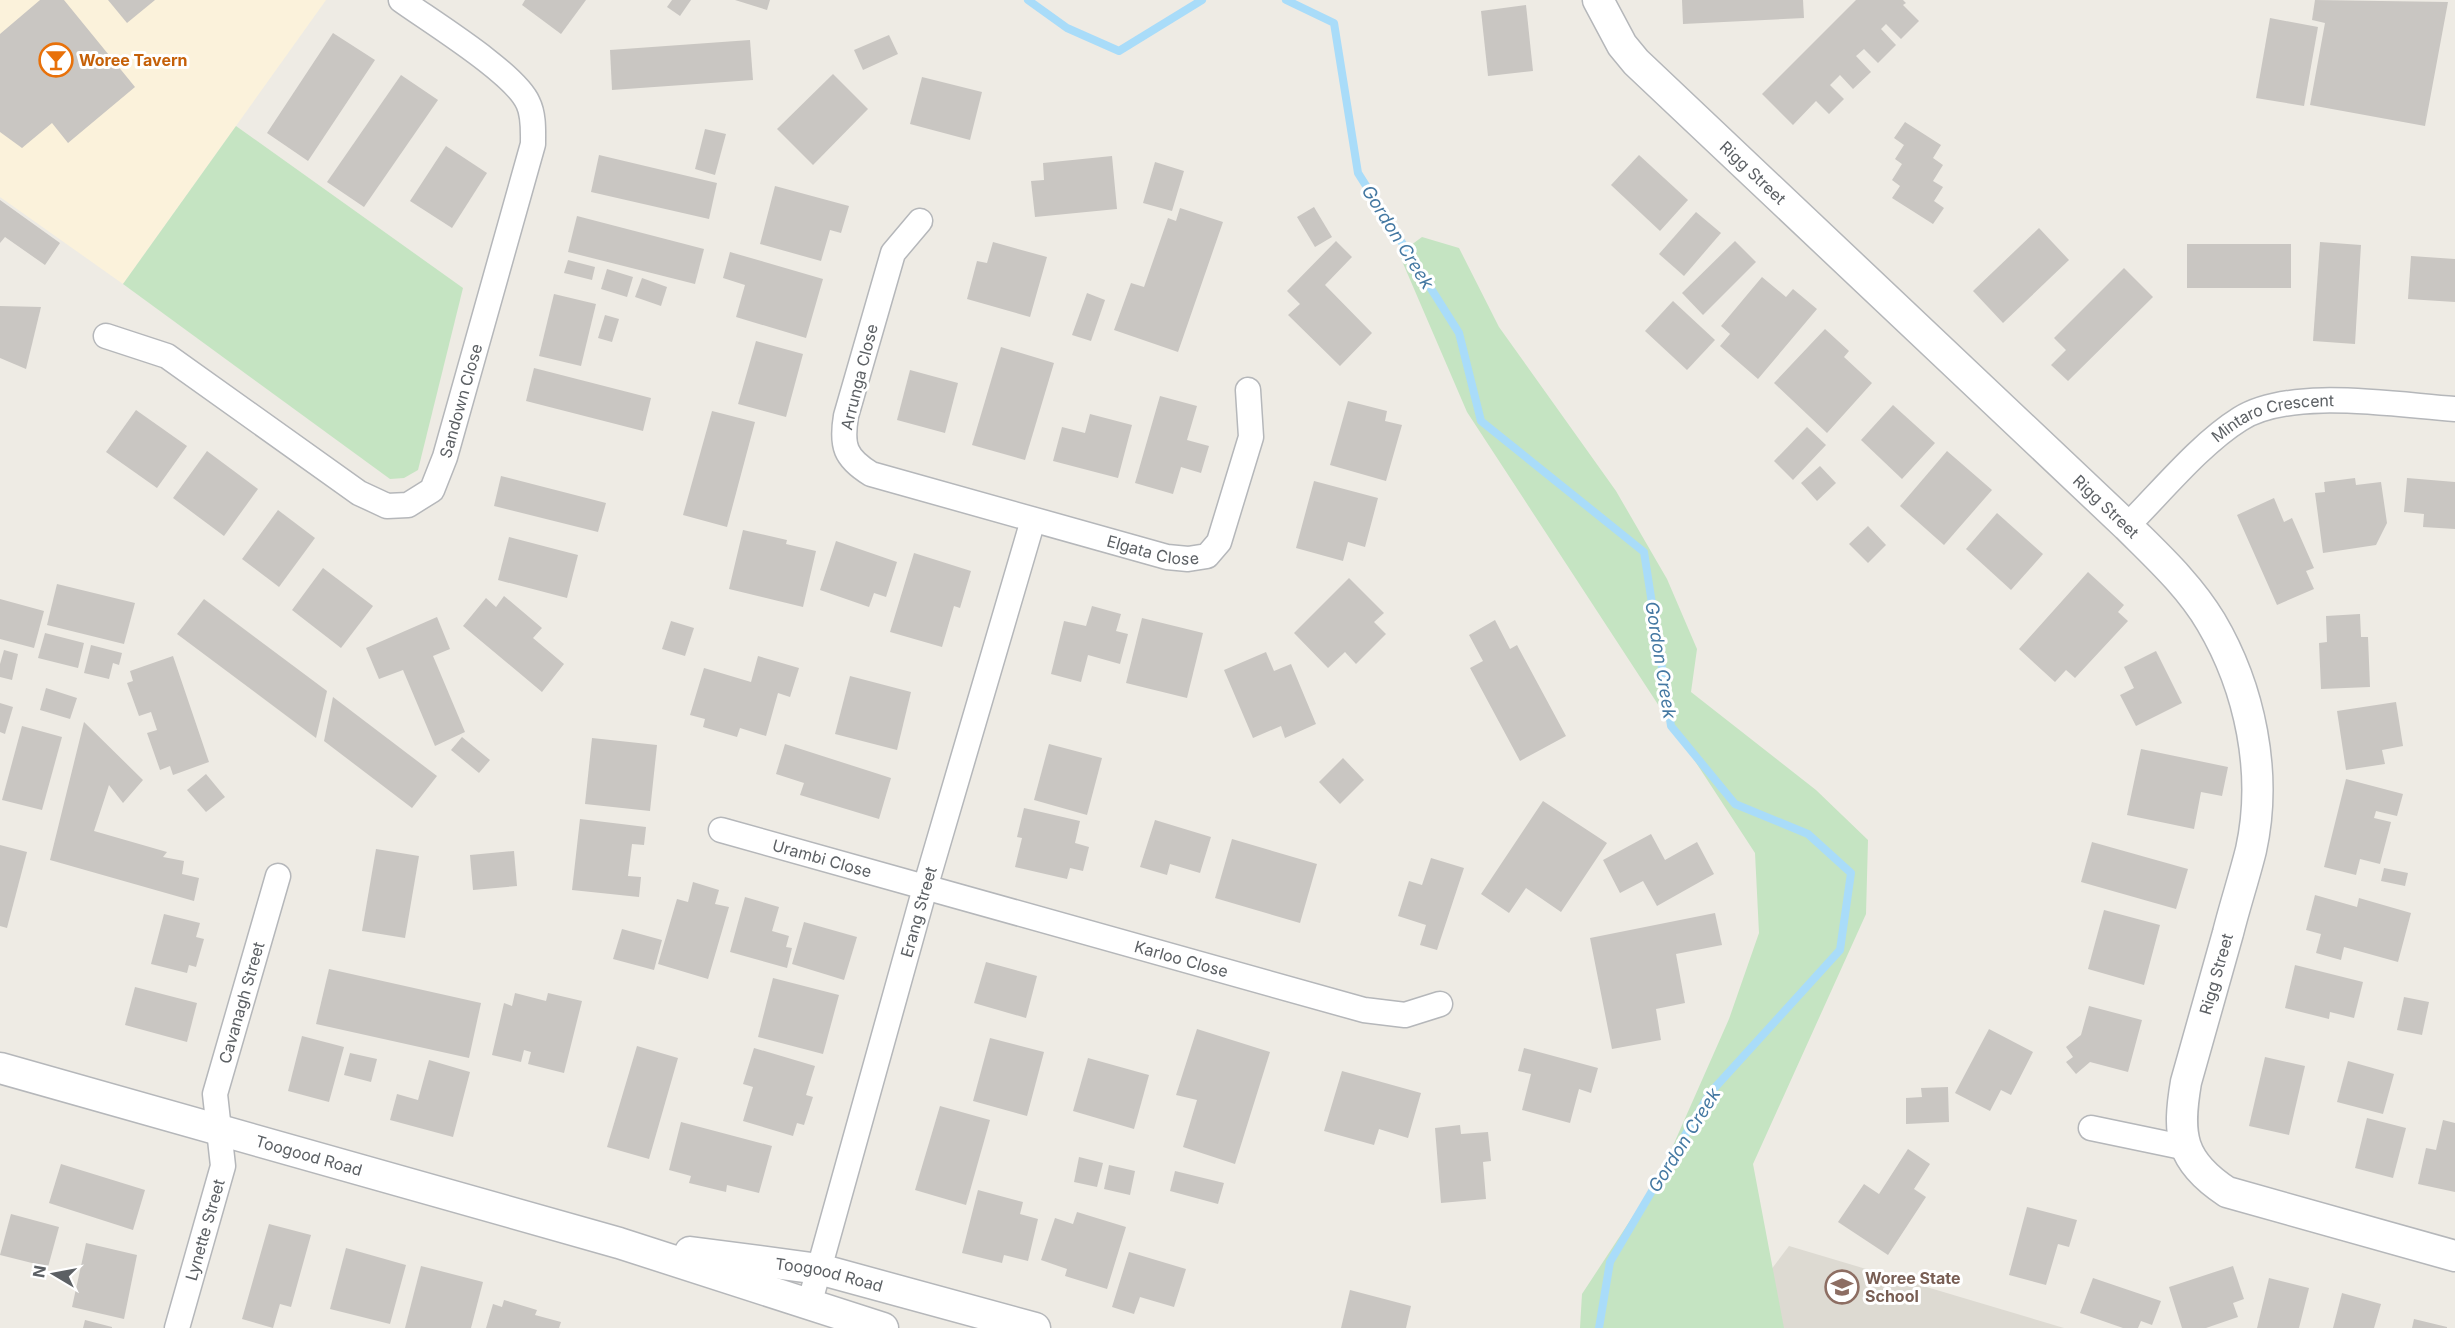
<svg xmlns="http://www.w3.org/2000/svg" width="2455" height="1328" font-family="Inter,sans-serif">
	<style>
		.commercial { fill: #fbf2db }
		.education { fill: #dddad2 }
		.green { fill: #c5e4c2 }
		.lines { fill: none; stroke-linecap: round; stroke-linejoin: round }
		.stream { stroke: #a9dcf9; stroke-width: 8 }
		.building { fill: #c9c6c2 }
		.minor-casing { stroke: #b5b7ba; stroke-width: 27 }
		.tertiary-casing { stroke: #b5b7ba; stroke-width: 33 }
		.minor { stroke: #fff; stroke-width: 24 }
		.tertiary { stroke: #fff; stroke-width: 30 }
		.labels { text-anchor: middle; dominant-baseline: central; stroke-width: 6; stroke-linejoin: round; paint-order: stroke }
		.food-label { font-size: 16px; font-weight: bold; fill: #c56008; stroke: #fff; text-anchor: start }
		.street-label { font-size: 16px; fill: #5c6064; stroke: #fff }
		.education-label { font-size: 16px; font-weight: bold; fill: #785e54; stroke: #fff; text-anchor: start }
		.water-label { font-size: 18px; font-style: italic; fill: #4478a2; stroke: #fff }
	</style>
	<rect width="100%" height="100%" fill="#eeebe4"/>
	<!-- commercial -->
	<polygon class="commercial" points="0,0 326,0 123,284 0,197"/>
	<!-- education -->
	<polygon class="education" points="1789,1246 2064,1328 1727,1328"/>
	<!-- green -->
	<g class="green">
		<polygon points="236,126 463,288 418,470 404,478 390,479 123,284"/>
		<polygon points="1422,237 1459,248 1499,327 1616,491 1667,579 1697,649 1691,692 1816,790 1868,840 1866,914 1753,1164 1784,1328 1580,1328 1582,1294 1660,1175 1729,1019 1759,933 1755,853 1467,412 1399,254"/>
	</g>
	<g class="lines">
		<!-- stream -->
		<g class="stream">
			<polyline points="1028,0 1067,28 1119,51 1202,0"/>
			<polyline points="1286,0 1334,23 1358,173 1459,333 1481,421 1644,552 1671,726 1735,804 1808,834 1851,873 1840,950 1710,1093 1610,1262 1599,1328"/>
		</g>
	</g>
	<!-- building -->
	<g class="building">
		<polygon points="40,0 64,0 135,87 68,143 52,123 22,148 0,132 0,34"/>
		<polygon points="108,0 155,0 127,23"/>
		<polygon points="525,0 586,0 561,34 522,5"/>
		<polygon points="672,0 691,0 680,16 667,7"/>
		<polygon points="735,0 770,0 767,10"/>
		<polygon points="1682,0 1803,0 1804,18 1683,24"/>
		<polygon points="1856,0 1903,0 1906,3 1903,5 1919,21 1901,39 1886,24 1881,29 1896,45 1878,63 1864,49 1856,56 1871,72 1853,89 1840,75 1830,85 1844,99 1829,114 1816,101 1793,125 1762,94"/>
		<polygon points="2315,0 2448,2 2425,126 2310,105 2325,23 2312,20"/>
		<polygon points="1526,5 1533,71 1488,76 1481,11"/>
		<polygon points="2270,18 2318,27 2304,106 2256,98"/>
		<polygon points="333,33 375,60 308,161 267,133"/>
		<polygon points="889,35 898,54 863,70 854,50"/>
		<polygon points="750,40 753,80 612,90 610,50"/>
		<polygon points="833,74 868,109 813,165 777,129"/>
		<polygon points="401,75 438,100 364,207 327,182"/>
		<polygon points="922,77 982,92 970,140 910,124"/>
		<polygon points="1905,122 1941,145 1933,158 1943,165 1933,181 1943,187 1934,201 1944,208 1933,224 1892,198 1900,186 1892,180 1902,164 1895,159 1904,145 1894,138"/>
		<polygon points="705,129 726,134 715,175 695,169"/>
		<polygon points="446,146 487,173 452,228 410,201"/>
		<polygon points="599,155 717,183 709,219 591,192"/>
		<polygon points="1639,155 1688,200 1660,231 1611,185"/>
		<polygon points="1112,156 1117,209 1035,217 1031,181 1044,180 1043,163"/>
		<polygon points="1155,162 1184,171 1172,211 1143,203"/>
		<polygon points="775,186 849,206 841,233 830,230 821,261 760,244"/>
		<polygon points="0,200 60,243 45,265 5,237 0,243"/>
		<polygon points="1314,207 1332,237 1315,247 1297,217"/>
		<polygon points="1180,208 1223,222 1178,352 1114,330 1131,283 1144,287 1168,218 1176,221"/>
		<polygon points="1696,212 1721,233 1684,276 1659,254"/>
		<polygon points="577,216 704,249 695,284 568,252"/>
		<polygon points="2039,228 2069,260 2003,323 1973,291"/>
		<polygon points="1336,241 1352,257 1325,285 1372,333 1340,366 1288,315 1300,304 1287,291"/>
		<polygon points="1735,241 1756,262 1703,315 1682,293"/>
		<polygon points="993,242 1047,257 1030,317 967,299 977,261 987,263"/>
		<polygon points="2320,242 2361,245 2355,344 2313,341"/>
		<rect x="2187" y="244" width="104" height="44"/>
		<polygon points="730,252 823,279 806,338 736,317 745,285 723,278"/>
		<polygon points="2411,256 2455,259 2455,302 2408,299"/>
		<polygon points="568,260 595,267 592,280 564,273"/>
		<polygon points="2124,268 2153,297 2068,381 2051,365 2066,350 2054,338"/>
		<polygon points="607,269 633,277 627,297 601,289"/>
		<polygon points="1762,277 1786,297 1793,289 1817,309 1758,379 1720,346 1730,334 1721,326"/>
		<polygon points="642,278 667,287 661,306 635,297"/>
		<polygon points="1087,293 1105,300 1091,341 1072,335"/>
		<polygon points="554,294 596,304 581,366 539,356"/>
		<polygon points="1673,301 1715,340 1687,370 1645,331"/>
		<polygon points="0,306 41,307 26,369 0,358"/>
		<polygon points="605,315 619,319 612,342 598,338"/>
		<polygon points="1825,329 1849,351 1844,357 1872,383 1827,433 1774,383"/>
		<polygon points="756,341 803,354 786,417 738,404"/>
		<polygon points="1001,347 1054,363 1025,460 972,445"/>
		<polygon points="534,368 651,398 643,431 526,401"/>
		<polygon points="910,370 958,383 945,433 897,420"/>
		<polygon points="1160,396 1197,406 1187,440 1209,446 1201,473 1181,467 1173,494 1135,483"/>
		<polygon points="1348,401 1387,411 1385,421 1402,425 1386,481 1330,465"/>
		<polygon points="1893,405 1935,443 1902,479 1861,440"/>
		<polygon points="136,410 187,446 157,488 106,452"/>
		<polygon points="712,411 755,422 727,527 683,515"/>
		<polygon points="1090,414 1132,425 1118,478 1053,461 1062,427 1085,433"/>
		<polygon points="1807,427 1826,445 1793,480 1774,461"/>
		<polygon points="207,451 258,489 224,536 173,498"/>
		<polygon points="1947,451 1992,490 1944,545 1900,506"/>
		<polygon points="1820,466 1836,483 1817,501 1801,483"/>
		<polygon points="501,476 606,503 598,532 494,506"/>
		<polygon points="2355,478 2356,485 2381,482 2387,523 2376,545 2323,553 2315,493 2325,492 2324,482"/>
		<polygon points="2407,478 2455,482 2455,529 2423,527 2424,514 2404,512"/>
		<polygon points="1314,481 1378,498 1365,547 1348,542 1343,561 1296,548"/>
		<polygon points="2274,498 2284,522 2292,518 2314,568 2306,571 2314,589 2277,605 2237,515"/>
		<polygon points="278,510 315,538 279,587 242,559"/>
		<polygon points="1997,513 2043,554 2011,590 1966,549"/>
		<polygon points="1868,526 1886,545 1868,563 1849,544"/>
		<polygon points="743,530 787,540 786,544 816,551 803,607 729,589"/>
		<polygon points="509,537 578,555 567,598 498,580"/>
		<polygon points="836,541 897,562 886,597 874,593 869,607 820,590"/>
		<polygon points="914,553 971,571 960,608 954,606 942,647 890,632"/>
		<polygon points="323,568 373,606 341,648 292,610"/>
		<polygon points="2088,572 2124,605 2118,612 2128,621 2075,678 2066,670 2055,682 2019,649"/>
		<polygon points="1349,578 1384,613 1374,622 1386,634 1356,664 1345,652 1328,668 1294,633"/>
		<polygon points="57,584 135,603 124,644 47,625"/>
		<polygon points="504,596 542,628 533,638 564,664 542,692 463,626 486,598 496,607"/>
		<polygon points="0,599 44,611 34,648 0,639"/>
		<polygon points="204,599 327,691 316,738 177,634"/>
		<polygon points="1092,606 1121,614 1116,631 1128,634 1120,664 1088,655 1081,682 1051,674 1064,621 1086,626"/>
		<polygon points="2360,614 2361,637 2368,637 2370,687 2321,689 2319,643 2327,642 2326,616"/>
		<polygon points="437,617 450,649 433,656 465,732 435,746 403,670 379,679 366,648"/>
		<polygon points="1142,618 1203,633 1187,698 1126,683"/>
		<polygon points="1495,620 1510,649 1517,645 1566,736 1520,761 1470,668 1483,661 1469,635"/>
		<polygon points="671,621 694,628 685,656 662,649"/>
		<polygon points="45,633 84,643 78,668 38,658"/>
		<polygon points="91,645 122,653 119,665 113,663 109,679 84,673"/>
		<polygon points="4,650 18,654 12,680 0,677 0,664"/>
		<polygon points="2156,651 2182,703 2136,726 2120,695 2134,688 2124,667"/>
		<polygon points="1266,652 1274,671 1291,664 1316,724 1285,738 1281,726 1253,738 1224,670"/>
		<polygon points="173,656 209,762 173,775 170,766 160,770 147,733 157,730 151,712 139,716 127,683 133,681 130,671"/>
		<polygon points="758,656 799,668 790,697 778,693 766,736 740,728 737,737 703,727 705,719 690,715 704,668 751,682"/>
		<polygon points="850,676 911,692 897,750 835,734"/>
		<polygon points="46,688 77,698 70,719 40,710"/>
		<polygon points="333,697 437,776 412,808 324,741"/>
		<polygon points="2396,702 2403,746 2382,750 2385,764 2346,770 2337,711"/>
		<polygon points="0,703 13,707 5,734 0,732"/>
		<polygon points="84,722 143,780 123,803 109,785 94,831 167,852 163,857 184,861 182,874 199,878 194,901 50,860"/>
		<polygon points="22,726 62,737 42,810 2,800"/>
		<polygon points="462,737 490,760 479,773 451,750"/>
		<polygon points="592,738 657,745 650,811 585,804"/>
		<polygon points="785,744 891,778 879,819 800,795 804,783 776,774"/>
		<polygon points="1049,744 1102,758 1087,815 1034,800"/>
		<polygon points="2141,749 2228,767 2222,796 2201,792 2194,829 2127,815"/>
		<polygon points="1343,758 1364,780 1340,804 1319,782"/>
		<polygon points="206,774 225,797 206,812 187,790"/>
		<polygon points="2346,779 2403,794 2397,816 2376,811 2374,818 2391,822 2380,864 2360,859 2356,875 2324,867"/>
		<polygon points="1543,801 1607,843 1561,912 1526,888 1509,913 1481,894"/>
		<polygon points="1024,808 1080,821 1075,843 1089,847 1083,871 1070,868 1067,879 1015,867 1022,838 1017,837"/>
		<polygon points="580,819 646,827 644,845 632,844 628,876 641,877 639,897 572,890"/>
		<polygon points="1155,820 1211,837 1200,873 1170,864 1167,875 1140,867"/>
		<polygon points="1651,834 1665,860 1697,842 1714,874 1657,906 1643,881 1620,893 1603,860"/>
		<polygon points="1232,839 1317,864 1300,923 1215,898"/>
		<polygon points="2092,842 2188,869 2176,909 2081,882"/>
		<polygon points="0,845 27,852 7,928 0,926"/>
		<polygon points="376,849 419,856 405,938 362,931"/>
		<polygon points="514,851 517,886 473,890 470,855"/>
		<polygon points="1431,858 1464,868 1437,950 1420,945 1426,925 1398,916 1409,881 1422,885"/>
		<polygon points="2384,868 2408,873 2405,886 2381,881"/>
		<polygon points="693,882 719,890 715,904 729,907 708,979 658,964 677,899 688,902"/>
		<polygon points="2315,895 2357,907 2359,898 2411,913 2398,962 2344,947 2341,960 2316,953 2321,934 2306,930"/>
		<polygon points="745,897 779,907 772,931 789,936 786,947 792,948 787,968 730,952"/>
		<polygon points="2104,910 2160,925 2144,985 2088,969"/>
		<polygon points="1715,913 1722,945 1676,954 1685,1003 1656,1009 1661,1040 1612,1049 1590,938"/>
		<polygon points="164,914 200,923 196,937 204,939 196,967 189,965 187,973 151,964"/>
		<polygon points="804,922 857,937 844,980 792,964"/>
		<polygon points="622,929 662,940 654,970 613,959"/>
		<polygon points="986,962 1037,976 1026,1018 974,1003"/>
		<polygon points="2295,965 2363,982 2354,1018 2330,1012 2329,1019 2285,1008"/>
		<polygon points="329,969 481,1003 469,1058 316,1024"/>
		<polygon points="773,978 839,995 823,1054 758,1037"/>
		<polygon points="135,987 197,1003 187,1042 125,1025"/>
		<polygon points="515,993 546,1001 548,993 582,1001 564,1073 528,1064 531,1052 524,1050 521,1062 492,1055 504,1003 512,1006"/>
		<polygon points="2404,997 2429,1002 2422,1035 2397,1030"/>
		<polygon points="2089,1006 2142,1020 2128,1072 2090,1062 2076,1074 2066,1062 2073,1057 2066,1047 2081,1035"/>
		<polygon points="1197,1029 1270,1052 1235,1164 1183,1147 1197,1100 1176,1095"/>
		<polygon points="1989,1029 2033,1052 2011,1095 2001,1090 1990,1111 1955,1093"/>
		<polygon points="302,1036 344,1047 329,1102 288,1091"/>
		<polygon points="990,1038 1044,1052 1027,1116 973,1101"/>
		<polygon points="637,1046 678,1058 649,1159 607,1147"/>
		<polygon points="754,1048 815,1066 806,1095 813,1097 804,1125 797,1123 793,1136 743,1121 753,1087 743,1084"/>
		<polygon points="1524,1048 1598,1068 1591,1093 1579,1089 1570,1123 1522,1110 1531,1074 1518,1071"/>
		<polygon points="350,1053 377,1059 371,1082 344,1075"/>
		<polygon points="2265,1057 2305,1066 2289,1135 2249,1126"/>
		<polygon points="1088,1058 1149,1075 1134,1129 1073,1111"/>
		<polygon points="429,1060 470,1072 453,1137 390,1120 397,1094 418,1100"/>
		<polygon points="2348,1061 2394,1074 2383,1114 2337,1102"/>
		<polygon points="1342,1071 1421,1093 1408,1138 1379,1129 1374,1145 1324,1131"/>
		<polygon points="1948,1087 1949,1122 1906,1124 1906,1098 1922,1097 1921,1088"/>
		<polygon points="940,1106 990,1120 966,1205 915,1190"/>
		<polygon points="2367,1118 2406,1128 2393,1178 2355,1168"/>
		<polygon points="2443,1120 2455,1123 2455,1192 2418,1184 2426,1148 2436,1150"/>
		<polygon points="681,1122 772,1146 759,1193 727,1185 726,1192 689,1183 691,1176 669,1170"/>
		<polygon points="1460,1125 1461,1134 1488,1132 1491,1161 1483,1162 1486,1199 1441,1203 1435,1128"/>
		<polygon points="1908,1149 1930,1164 1914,1189 1926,1197 1888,1255 1838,1222 1864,1184 1879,1194"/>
		<polygon points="1079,1157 1103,1163 1097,1187 1074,1182"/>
		<polygon points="61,1164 145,1190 133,1230 49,1203"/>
		<polygon points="1109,1165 1135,1171 1130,1195 1104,1189"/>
		<polygon points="1175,1171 1224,1183 1218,1204 1170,1191"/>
		<polygon points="978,1190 1023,1202 1020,1214 1038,1219 1028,1261 1004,1255 1002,1263 962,1253"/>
		<polygon points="2027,1207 2077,1220 2069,1247 2058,1244 2046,1285 2009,1275"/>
		<polygon points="1077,1212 1126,1227 1107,1289 1065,1276 1067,1269 1041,1260 1055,1218 1073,1224"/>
		<polygon points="11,1214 59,1227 48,1267 0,1255"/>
		<polygon points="269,1224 311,1235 291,1307 280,1304 273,1328 242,1319"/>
		<polygon points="86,1243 137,1255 124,1319 72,1307"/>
		<polygon points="346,1248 406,1265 390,1324 330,1309"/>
		<polygon points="1129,1252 1186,1269 1174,1307 1140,1297 1134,1314 1112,1307"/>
		<polygon points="421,1266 483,1282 471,1328 405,1328"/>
		<polygon points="2233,1266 2244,1299 2233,1303 2238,1317 2206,1328 2182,1328 2169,1287"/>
		<polygon points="2093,1278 2161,1301 2152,1325 2141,1321 2138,1328 2123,1328 2080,1313"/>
		<polygon points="2269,1278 2309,1288 2299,1328 2257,1328"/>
		<polygon points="1350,1290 1411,1306 1406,1328 1341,1328"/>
		<polygon points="2342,1293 2381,1304 2374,1328 2333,1328"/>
		<polygon points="504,1300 537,1310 535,1315 561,1322 559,1328 486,1328 493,1304 502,1307"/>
		<polygon points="2414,1319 2447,1327 2447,1328 2412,1328"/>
		<polygon points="85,1320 112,1327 112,1328 83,1328"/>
	</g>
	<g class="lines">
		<defs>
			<g id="minor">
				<path id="s1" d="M920 221 893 253 846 416C841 446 845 458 871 474L1167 557 1188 559 1207 556 1219 542 1251 437 1248 390"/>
				<path id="s2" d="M106 336 167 356 359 493 387 506 408 505 432 490 445 457 533 144C533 131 534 115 528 103 515 73 430 21 401 0"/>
				<path id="s3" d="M2127 526C2161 492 2200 444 2240 419 2291 387 2395 405 2455 409"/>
				<path id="s4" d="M721 830 1364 1010 1405 1015 1440 1004"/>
				<polyline points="2091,1128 2187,1148"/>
				<path id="s5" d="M809 1305 925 888 1033 520"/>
				<path id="s6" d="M177 1328 223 1166 215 1094 278 876"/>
			</g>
			<g id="tertiary">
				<path id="s7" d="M1598 0 1622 45 1636 62 2127 526C2157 556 2189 585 2211 622 2250 688 2268 773 2251 850 2244 878 2235 905 2228 933 2214 983 2200 1032 2186 1082 2177 1135 2180 1161 2227 1192L2455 1256"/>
				<path id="s8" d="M0 1068 619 1243 883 1328"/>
				<path id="s9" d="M690 1252 819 1269 1035 1328"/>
			</g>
		</defs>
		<!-- minor casing -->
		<use href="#minor" class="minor-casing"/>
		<!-- tertiary casing -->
		<use href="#tertiary" class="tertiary-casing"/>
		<!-- minor -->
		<use href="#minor" class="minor"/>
		<!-- tertiary -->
		<use href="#tertiary" class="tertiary"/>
	</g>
	<!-- icons -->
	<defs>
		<symbol id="bar-ring" viewBox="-11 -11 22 22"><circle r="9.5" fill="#fff" stroke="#e8710a" stroke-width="1.5"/><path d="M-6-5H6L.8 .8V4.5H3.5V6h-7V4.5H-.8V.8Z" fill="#e8710a"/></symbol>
		<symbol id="school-ring" viewBox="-11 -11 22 22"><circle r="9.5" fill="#fff" stroke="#8d6e63" stroke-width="1.5"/><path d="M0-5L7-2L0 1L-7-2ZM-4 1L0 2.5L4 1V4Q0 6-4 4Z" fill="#8d6e63"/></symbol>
	</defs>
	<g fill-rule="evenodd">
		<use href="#bar-ring" x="37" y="41" width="38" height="38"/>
		<use href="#school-ring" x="1823" y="1268" width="38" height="38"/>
	</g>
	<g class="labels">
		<!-- food labels -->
		<g class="food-label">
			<text x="79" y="60">Woree Tavern</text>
		</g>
		<!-- street labels -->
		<g class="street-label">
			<text stroke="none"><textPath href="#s7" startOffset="234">Rigg Street</textPath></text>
			<text transform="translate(859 377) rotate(-76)">Arrunga Close</text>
			<text stroke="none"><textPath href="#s2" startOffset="474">Sandown Close</textPath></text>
			<text stroke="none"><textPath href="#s3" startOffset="188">Mintaro Crescent</textPath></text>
			<text stroke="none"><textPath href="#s7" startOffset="720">Rigg Street</textPath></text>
			<text stroke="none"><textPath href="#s1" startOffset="573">Elgata Close</textPath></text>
			<text stroke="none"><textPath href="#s4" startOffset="105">Urambi Close</textPath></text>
			<text stroke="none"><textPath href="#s5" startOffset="408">Erang Street</textPath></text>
			<text stroke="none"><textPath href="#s4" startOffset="478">Karloo Close</textPath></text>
			<text transform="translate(2216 974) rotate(-74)">Rigg Street</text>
			<text stroke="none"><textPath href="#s6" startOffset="336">Cavanagh Street</textPath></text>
			<text stroke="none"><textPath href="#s8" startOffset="321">Toogood Road</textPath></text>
			<text stroke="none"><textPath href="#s6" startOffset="102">Lynette Street</textPath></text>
			<text stroke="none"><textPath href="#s9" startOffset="141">Toogood Road</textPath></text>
		</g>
		<!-- education labels -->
		<g class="education-label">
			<text x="1865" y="1278">Woree State<tspan x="1865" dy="18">School</tspan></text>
		</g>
		<!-- water labels -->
		<g class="water-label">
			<text transform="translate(1398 237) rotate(58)">Gordon Creek</text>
			<text transform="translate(1661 660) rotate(81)">Gordon Creek</text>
			<text transform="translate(1684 1140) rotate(-58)">Gordon Creek</text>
		</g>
	</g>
	<!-- north arrow -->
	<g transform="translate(54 1274) rotate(280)" stroke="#ffffff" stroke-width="4.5" paint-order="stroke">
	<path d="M0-4.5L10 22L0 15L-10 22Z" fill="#5c6064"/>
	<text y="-9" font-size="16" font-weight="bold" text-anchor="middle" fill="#5c6064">N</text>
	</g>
</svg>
